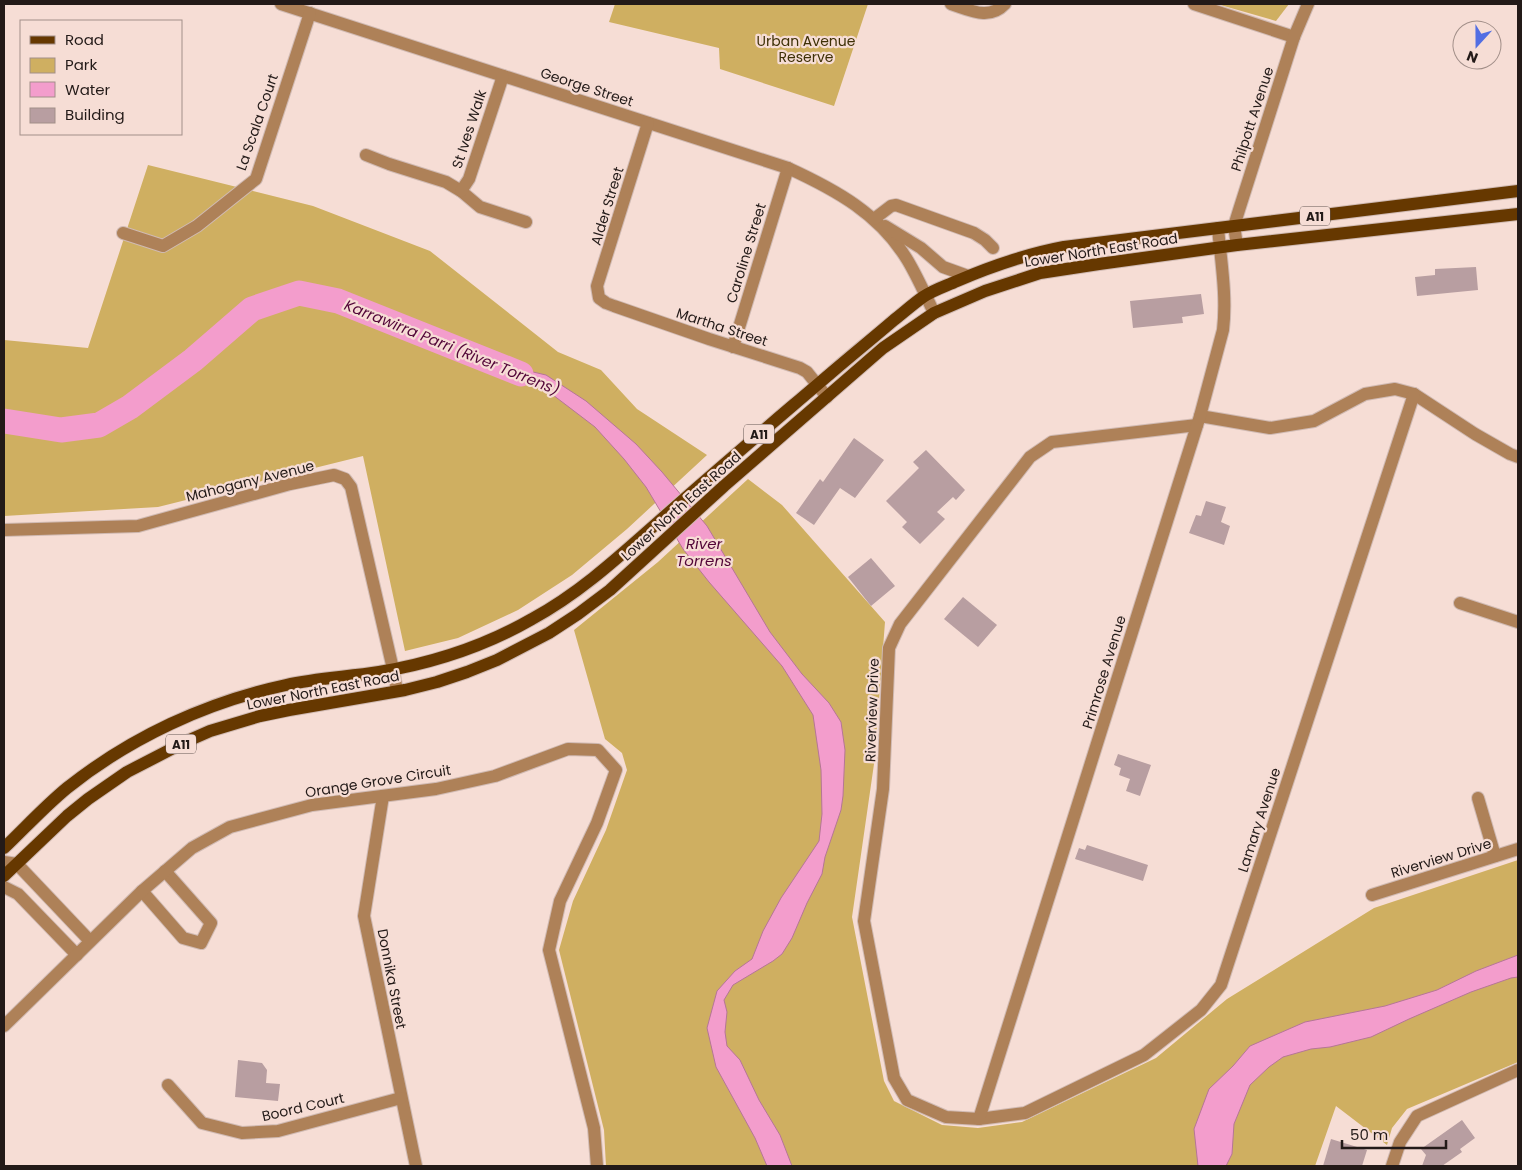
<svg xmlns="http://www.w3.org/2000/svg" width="1522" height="1170" font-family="Poppins,sans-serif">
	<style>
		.green { fill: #cfaf61 }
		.water { fill: #f39dcc; stroke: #b57696 }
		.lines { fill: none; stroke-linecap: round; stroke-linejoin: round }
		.river { stroke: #f39dcc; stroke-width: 25 }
		.building { fill: #b89ea1 }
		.minor-casing { stroke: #d0bab3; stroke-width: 14 }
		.major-casing { stroke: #d0bab3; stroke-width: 14 }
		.minor { stroke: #ae8158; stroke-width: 12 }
		.major { stroke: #663800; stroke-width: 12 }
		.labels { text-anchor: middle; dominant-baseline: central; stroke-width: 4.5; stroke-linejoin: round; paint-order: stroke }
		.shield { fill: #f6ddd5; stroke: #625451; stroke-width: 1 }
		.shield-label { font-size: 12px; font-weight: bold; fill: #231a18 }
		.park-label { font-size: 14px; fill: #3e3006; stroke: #f6ddd5 }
		.street-label { font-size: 14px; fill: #231a18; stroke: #f6ddd5 }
		.water-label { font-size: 15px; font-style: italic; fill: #520538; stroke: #f6ddd5 }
	</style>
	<rect width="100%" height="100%" fill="#f6ddd5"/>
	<!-- green -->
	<g class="green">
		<polygon points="615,4 868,4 834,106 720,69 719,48 609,22"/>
		<polygon points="1217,4 1289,4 1276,21"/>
		<polygon points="148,165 313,206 430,251 558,352 601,370 637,409 707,455 627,529 572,575 518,610 458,638 405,651 363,456 158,507 4,516 4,340 88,348"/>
		<polygon points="748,479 782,505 885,622 874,764 852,917 884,1081 894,1101 942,1125 978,1128 1022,1122 1156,1058 1227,999 1374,908 1518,860 1518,1062 1407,1109 1392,1128 1387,1145 1336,1106 1315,1166 606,1166 604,1130 559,950 573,901 606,830 627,770 622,753 605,739 574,630 658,562"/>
	</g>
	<!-- water -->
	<g class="water">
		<polygon points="490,362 546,375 586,401 636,444 662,472 707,526 770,632 802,674 829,703 841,722 845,750 843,796 841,810 825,857 822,874 807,903 792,938 782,954 773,961 733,985 724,1000 727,1012 725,1032 727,1046 740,1060 759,1100 780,1135 792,1166 767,1166 755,1138 716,1067 707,1028 717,991 735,971 752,959 763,931 781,898 819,841 822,814 821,770 813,715 782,666 709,582 683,549 646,487 624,459 595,427 553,395"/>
		<polygon points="1518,955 1518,977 1511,978 1471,992 1409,1019 1371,1037 1330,1047 1311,1049 1283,1057 1269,1067 1250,1085 1234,1124 1232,1154 1226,1166 1198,1166 1194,1129 1209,1089 1233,1066 1250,1046 1305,1022 1385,1006 1437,990 1476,971"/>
	</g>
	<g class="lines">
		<!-- river -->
		<polyline class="river" points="4,421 61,430 99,425 130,407 193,360 252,309 299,293 338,301 521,374"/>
	</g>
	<!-- building -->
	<g class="building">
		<polygon points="1476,267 1478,290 1417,296 1415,277 1435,275 1435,269"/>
		<polygon points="1201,294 1204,314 1182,317 1183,323 1133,328 1130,301"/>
		<polygon points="854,438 884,460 855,498 840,488 814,525 796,513 820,479 823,482"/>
		<polygon points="926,450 965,490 956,500 953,497 937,512 945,519 920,544 902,527 907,522 886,501 919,468 913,462"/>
		<polygon points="1206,501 1226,507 1221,522 1230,526 1224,545 1189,533 1196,515 1201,516"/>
		<polygon points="871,558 895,586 871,606 848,577"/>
		<polygon points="963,597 997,625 978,647 944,619"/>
		<polygon points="1118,754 1151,765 1140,796 1126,791 1130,779 1119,775 1121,768 1114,765"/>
		<polygon points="1087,845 1148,865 1143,881 1075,859 1079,848 1085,850"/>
		<polygon points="238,1060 262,1063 267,1070 266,1083 280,1084 278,1101 235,1097"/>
		<polygon points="1462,1120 1475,1138 1460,1149 1462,1152 1442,1166 1422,1166 1426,1155 1421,1149"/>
		<polygon points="1331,1139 1367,1150 1362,1166 1323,1166"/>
	</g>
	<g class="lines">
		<defs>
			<g id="minor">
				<path d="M281 4 788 168C836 190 880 214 908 261 918 278 926 296 934 313"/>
				<path d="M951 4C970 10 989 21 1005 4"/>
				<polyline points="1194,4 1294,37"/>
				<polyline points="648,123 597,286 599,298 606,303 614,306 709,339 800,368 807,372 827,397"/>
				<polyline points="366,155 389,164 446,182 461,191 480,207 526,222"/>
				<polyline points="461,191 469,179 503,76"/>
				<polyline points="874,219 891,206 896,205 974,233 985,240 993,248"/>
				<polyline points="885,226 921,248 943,267 968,276"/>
				<polyline points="123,233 163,246 197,226 256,179 310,13"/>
				<polyline points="1237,245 1234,226 1239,210 1294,37 1308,4"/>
				<polyline points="733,347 788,168"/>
				<polyline points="1200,416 1270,428 1314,421 1365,394 1395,389 1414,394 1475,434 1510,454 1518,457"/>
				<polyline points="1197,425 1052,442 1030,457 900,624 889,648 883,789 864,921 894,1078 907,1100 946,1117 979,1119 1025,1113 1144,1055 1201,1010 1221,985 1414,394"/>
				<polyline points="4,530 138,526 290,484 334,475 345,479 351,487 393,669 397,691"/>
				<polyline points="1460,603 1518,622"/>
				<polyline points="383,796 364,916 416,1166"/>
				<polyline points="1478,798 1495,856"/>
				<polyline points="4,862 17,864 90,941"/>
				<polyline points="4,887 18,894 77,955"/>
				<polyline points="142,891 183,938 201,943 211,923 165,871"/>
				<polyline points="1372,895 1518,849"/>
				<polyline points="4,1026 142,891 192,848 230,827 312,805 436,789 495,776 568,749 598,750 616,770 597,823 560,901 549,950 594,1128 597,1166"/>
				<polyline points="168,1085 202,1123 242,1133 278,1131 401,1098"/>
				<path d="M979 1119 1200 416 1223 330C1227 296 1221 262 1218 228"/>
				<polyline points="1392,1166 1400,1142 1417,1116 1518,1070"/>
			</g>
			<g id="major">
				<path d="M4 848C25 828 44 807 67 788 131 737 207 702 286 685 317 678 348 677 379 672 433 663 485 646 532 619 582 592 623 553 665 516 720 467 776 420 831 373 852 355 873 338 894 320 903 313 913 304 923 297 933 290 946 286 957 281 992 266 1027 254 1064 247L1518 191"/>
				<polyline points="4,876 67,816 88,799 127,772 185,742 210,731 260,716 289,710 405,690 437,682 467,672 497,660 549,633 578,614 610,590 724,486 883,348 934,313 985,291 1040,273 1099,264 1237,245 1518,214"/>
			</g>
		</defs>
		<!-- minor casing -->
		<use href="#minor" class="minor-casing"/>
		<!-- major casing -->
		<use href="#major" class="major-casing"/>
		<!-- minor -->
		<use href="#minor" class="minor"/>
		<!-- major -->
		<use href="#major" class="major"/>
	</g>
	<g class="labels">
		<!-- shield labels -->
		<g class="shield">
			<rect x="1300" y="206.5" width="30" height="19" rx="4"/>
			<rect x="744" y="424.5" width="30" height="19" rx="4"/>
			<rect x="166" y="734.5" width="30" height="19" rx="4"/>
		</g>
		<g class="shield-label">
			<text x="1315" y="216">A11</text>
			<text x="759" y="434">A11</text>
			<text x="181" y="744">A11</text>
		</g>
		<!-- park labels -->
		<g class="park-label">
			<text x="806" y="41">Urban Avenue<tspan x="806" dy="16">Reserve</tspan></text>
		</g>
		<!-- street labels -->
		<g class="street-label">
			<text transform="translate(587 87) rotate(18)">George Street</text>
			<text transform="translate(1252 119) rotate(-72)">Philpott Avenue</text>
			<text transform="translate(257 122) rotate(-71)">La Scala Court</text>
			<text transform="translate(469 129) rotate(-72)">St Ives Walk</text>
			<text transform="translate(607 206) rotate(-73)">Alder Street</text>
			<text transform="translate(1101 250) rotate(-9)">Lower North East Road</text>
			<text transform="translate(746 253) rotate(-73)">Caroline Street</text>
			<text transform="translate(722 327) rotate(18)">Martha Street</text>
			<text transform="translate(250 481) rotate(-14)">Mahogany Avenue</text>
			<text transform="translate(681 506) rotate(-42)">Lower North East Road</text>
			<text transform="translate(1104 672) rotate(-73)">Primrose Avenue</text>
			<text transform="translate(323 690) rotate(-11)">Lower North East Road</text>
			<text transform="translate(872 710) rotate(-88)">Riverview Drive</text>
			<text transform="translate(378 781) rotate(-9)">Orange Grove Circuit</text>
			<text transform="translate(1259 820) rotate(-72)">Lamary Avenue</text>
			<text transform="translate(1441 858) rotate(-17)">Riverview Drive</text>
			<text transform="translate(392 979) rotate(79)">Donnika Street</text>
			<text transform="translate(303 1107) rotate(-13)">Boord Court</text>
		</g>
		<!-- water labels -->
		<g class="water-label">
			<text transform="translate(452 347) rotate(22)">Karrawirra Parri (River Torrens)</text>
			<text x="704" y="543">River<tspan x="704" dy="17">Torrens</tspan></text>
		</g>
	</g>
	<!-- border -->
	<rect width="1522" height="1170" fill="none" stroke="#231a18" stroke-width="10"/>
	<!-- legend -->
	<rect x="20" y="20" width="162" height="115" fill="#f6ddd5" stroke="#a28f89"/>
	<rect x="30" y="36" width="25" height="8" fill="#663800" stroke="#a28f89"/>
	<text x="65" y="45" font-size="15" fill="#231a18">Road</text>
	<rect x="30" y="58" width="25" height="15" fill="#cfaf61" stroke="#a28f89"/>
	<text x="65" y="70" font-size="15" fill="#231a18">Park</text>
	<rect x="30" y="82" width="25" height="15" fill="#f39dcc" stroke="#a28f89"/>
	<text x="65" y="95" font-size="15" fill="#231a18">Water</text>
	<rect x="30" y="108" width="25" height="15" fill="#b89ea1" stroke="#a28f89"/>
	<text x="65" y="120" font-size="15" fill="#231a18">Building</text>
	<!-- north arrow -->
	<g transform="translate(1477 45) rotate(201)"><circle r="24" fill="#f6ddd5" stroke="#a28f89"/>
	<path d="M0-4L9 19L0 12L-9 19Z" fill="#526ee3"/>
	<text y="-8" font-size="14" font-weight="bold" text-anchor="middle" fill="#231a18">N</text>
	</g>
	<!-- scale -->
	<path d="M1342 1140v8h104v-8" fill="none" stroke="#231a18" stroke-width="2.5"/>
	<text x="1350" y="1140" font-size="15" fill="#231a18" stroke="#f6ddd5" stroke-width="4" paint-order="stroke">50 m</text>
</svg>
